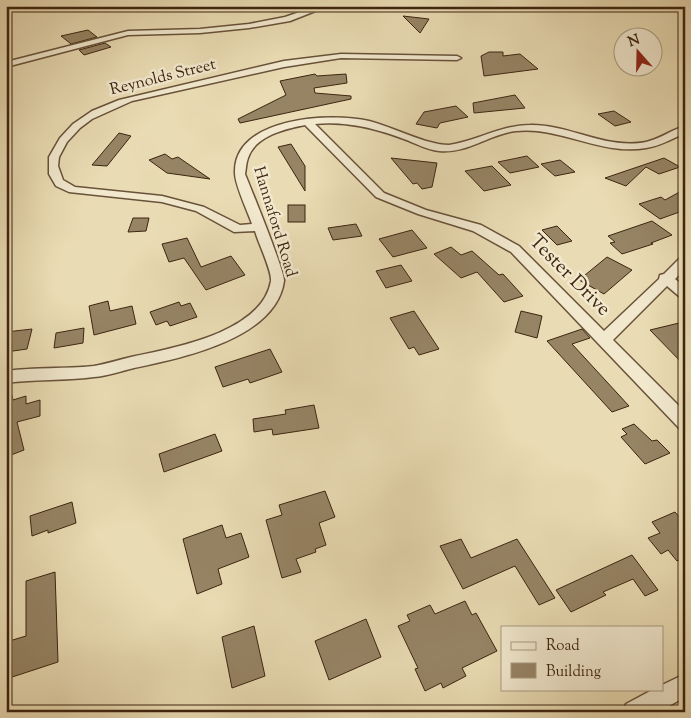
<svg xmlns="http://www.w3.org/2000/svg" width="691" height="718" font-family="'Sorts Mill Goudy',serif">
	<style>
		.building { fill: #968465; stroke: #3d2510 }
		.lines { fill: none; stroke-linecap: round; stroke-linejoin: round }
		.street-casing { stroke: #685239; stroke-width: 3 }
		.street { fill: #f1e8ce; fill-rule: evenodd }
		.labels { text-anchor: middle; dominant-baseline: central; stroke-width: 5; stroke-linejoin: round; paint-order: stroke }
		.far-street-label { font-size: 16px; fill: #3d2510; stroke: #f1e8ce }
		.street-label { font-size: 20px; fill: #3d2510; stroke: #f1e8ce }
	</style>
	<rect width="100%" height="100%" fill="#e9dbb3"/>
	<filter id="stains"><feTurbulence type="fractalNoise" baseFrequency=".004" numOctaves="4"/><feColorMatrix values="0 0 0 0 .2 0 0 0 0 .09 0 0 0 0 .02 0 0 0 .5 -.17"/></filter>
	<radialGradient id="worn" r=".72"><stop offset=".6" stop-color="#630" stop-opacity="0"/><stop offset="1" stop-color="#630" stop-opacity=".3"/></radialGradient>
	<!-- building -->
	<g class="building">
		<polygon points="403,16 429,19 420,33"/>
		<polygon points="88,30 97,37 71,44 61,36"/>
		<polygon points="105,43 111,47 84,55 79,50"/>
		<polygon points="489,52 503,52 503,56 520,54 538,69 484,76 481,56"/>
		<polygon points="315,74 317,76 346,74 347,83 314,88 315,93 351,96 351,99 240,123 238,119 286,95 280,81"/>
		<polygon points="515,95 525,108 474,113 473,103"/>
		<polygon points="456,106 468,117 440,123 437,128 416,124 424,112"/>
		<polygon points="614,111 631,122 615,126 598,114"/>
		<polygon points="119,133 131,136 107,166 92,165"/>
		<polygon points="291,144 305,166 305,191 278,147"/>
		<polygon points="165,154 172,159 178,157 210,179 167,173 149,160"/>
		<polygon points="527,156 539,167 510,173 498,162"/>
		<polygon points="391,158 437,163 432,187 422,189 417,183 413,184"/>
		<polygon points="664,158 680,167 659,174 646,167 626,186 605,178"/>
		<polygon points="560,160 575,172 555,176 541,164"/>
		<polygon points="492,166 511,185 484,191 465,171"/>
		<polygon points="685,189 685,210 660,219 639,204 661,197 665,200"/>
		<rect x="288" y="205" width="17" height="17"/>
		<polygon points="133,218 149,218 146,231 128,232"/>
		<polygon points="652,221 672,235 651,243 653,244 622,254 610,243 615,242 608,236"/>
		<polygon points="356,224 362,236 333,240 328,228"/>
		<polygon points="557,226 572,241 557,245 542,230"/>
		<polygon points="412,230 427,248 393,257 379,239"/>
		<polygon points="187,238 201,267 231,256 245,275 206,290 184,258 169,262 162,244"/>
		<polygon points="451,247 461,255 472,251 499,275 503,274 523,296 504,302 477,272 461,278 434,254"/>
		<polygon points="607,257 632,270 604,294 579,280"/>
		<polygon points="401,265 412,281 386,288 376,271"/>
		<polygon points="108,301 110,311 132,306 136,324 94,335 89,306"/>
		<polygon points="179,302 181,306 190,303 197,317 170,326 167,321 156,325 150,312"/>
		<polygon points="414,311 439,349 419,355 414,347 409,349 390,318"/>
		<polygon points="521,311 542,316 537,338 515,332"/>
		<polygon points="679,323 685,328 685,366 650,330"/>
		<polygon points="84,328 83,343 54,348 56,333"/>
		<polygon points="32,329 27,349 6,352 6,332"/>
		<polygon points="582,329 590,338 572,344 629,406 612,412 547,341"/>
		<polygon points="270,349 282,372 250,383 248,379 223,387 215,367"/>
		<polygon points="6,395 12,395 13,400 26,396 26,404 40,400 40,416 17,422 24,450 6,457"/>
		<polygon points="314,405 319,428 273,435 272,429 254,432 253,419 286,414 285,410"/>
		<polygon points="634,424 652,441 657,440 670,453 645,464 621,437 627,434 622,429"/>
		<polygon points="215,434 222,451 164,472 159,454"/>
		<polygon points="325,491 335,517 319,523 326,545 315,549 316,552 296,559 301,572 282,578 266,520 282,515 279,505"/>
		<polygon points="72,502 76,523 48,533 48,530 32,536 30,516"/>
		<polygon points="675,512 685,524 685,557 677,561 668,550 661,554 648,538 660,533 652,522"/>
		<polygon points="222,525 226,538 241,533 249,557 218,569 222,584 197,594 183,539"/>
		<polygon points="461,539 471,558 517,539 555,598 539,605 515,566 463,589 440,546"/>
		<polygon points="632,555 658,590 645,596 633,579 603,592 606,595 571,612 556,590"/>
		<polygon points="55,572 58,662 6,679 6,642 26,636 26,581"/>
		<polygon points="465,601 472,615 476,613 497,651 462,668 466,676 443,688 441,683 425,691 415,669 418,668 398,626 410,621 407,615 430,605 435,614"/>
		<polygon points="366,619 381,657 329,680 315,641"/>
		<polygon points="254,626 265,676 232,688 222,637"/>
	</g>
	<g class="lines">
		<defs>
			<g id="street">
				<polygon points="317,6 328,6 290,21 249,28 200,33 128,35 6,67 6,62 128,31 200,29 249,24 285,17"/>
				<path d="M341 54 457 56 461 58 457 60 341 58 284 67 132 101 92 119 80 128 67 142 59 157 58 166 63 180 75 187 162 196 204 207 240 225 252 224C248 212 235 185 235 173 233 117 331 112 369 121 393 127 426 145 449 145 477 141 501 125 530 125 569 124 606 150 646 142 660 139 671 130 685 126V133C672 139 660 146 646 148 601 156 560 126 516 131 489 134 467 154 439 151 427 150 415 143 404 139 374 128 346 121 315 124L384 193 426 210 481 225 519 246 604 331 659 279 660 275 664 274 680 258 685 257V269L675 279 685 287V298L680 297 667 286 613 340 685 412V430L679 428 511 252 473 231 418 214 376 197 305 125C285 129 255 136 248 158 246 163 246 169 245 174 251 189 285 272 284 281 276 339 181 358 134 368 121 371 108 376 94 377 65 381 35 379 6 383V371C35 367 65 369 94 366 106 364 118 360 131 357 173 348 262 333 271 281 272 271 258 242 255 231L234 232 196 211 162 202 69 192 56 186 49 174V157L60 138 73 124 92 111 119 100 284 61Z"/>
				<polygon points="685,674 685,697 658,712 623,712 626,704 654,689 662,689 662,685"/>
			</g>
		</defs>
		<!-- street casing -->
		<use href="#street" class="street-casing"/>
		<!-- street -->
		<use href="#street" class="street"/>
	</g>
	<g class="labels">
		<!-- far-street labels -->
		<g class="far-street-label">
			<text transform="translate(163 78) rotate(-14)">Reynolds Street</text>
			<text transform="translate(274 222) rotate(73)">Hannaford Road</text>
		</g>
		<!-- street labels -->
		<g class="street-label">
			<text transform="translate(569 276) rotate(45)">Tester Drive</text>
		</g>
	</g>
	<!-- margin -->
	<rect width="691" height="718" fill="none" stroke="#e9dbb3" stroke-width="25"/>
	<rect x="8" y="8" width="676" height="703" fill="none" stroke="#3d2510" stroke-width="2.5"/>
	<rect x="12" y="12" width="666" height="693" fill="none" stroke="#3d2510"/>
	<!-- legend -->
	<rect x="501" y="626" width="162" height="65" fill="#f1e8ce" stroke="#a99a82"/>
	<rect x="511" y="642" width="25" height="8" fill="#f1e8ce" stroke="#a99a82"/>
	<text x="546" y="650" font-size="15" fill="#3d2510">Road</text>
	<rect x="511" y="663" width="25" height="15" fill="#968465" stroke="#a99a82"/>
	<text x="546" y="676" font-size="15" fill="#3d2510">Building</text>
	<!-- north arrow -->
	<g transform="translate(638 52) rotate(340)"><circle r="24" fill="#f1e8ce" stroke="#a99a82"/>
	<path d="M0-4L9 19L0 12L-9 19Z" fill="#8f2418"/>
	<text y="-8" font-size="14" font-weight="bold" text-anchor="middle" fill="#3d2510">N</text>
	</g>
	<rect width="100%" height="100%" filter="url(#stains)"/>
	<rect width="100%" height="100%" fill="url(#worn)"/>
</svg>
